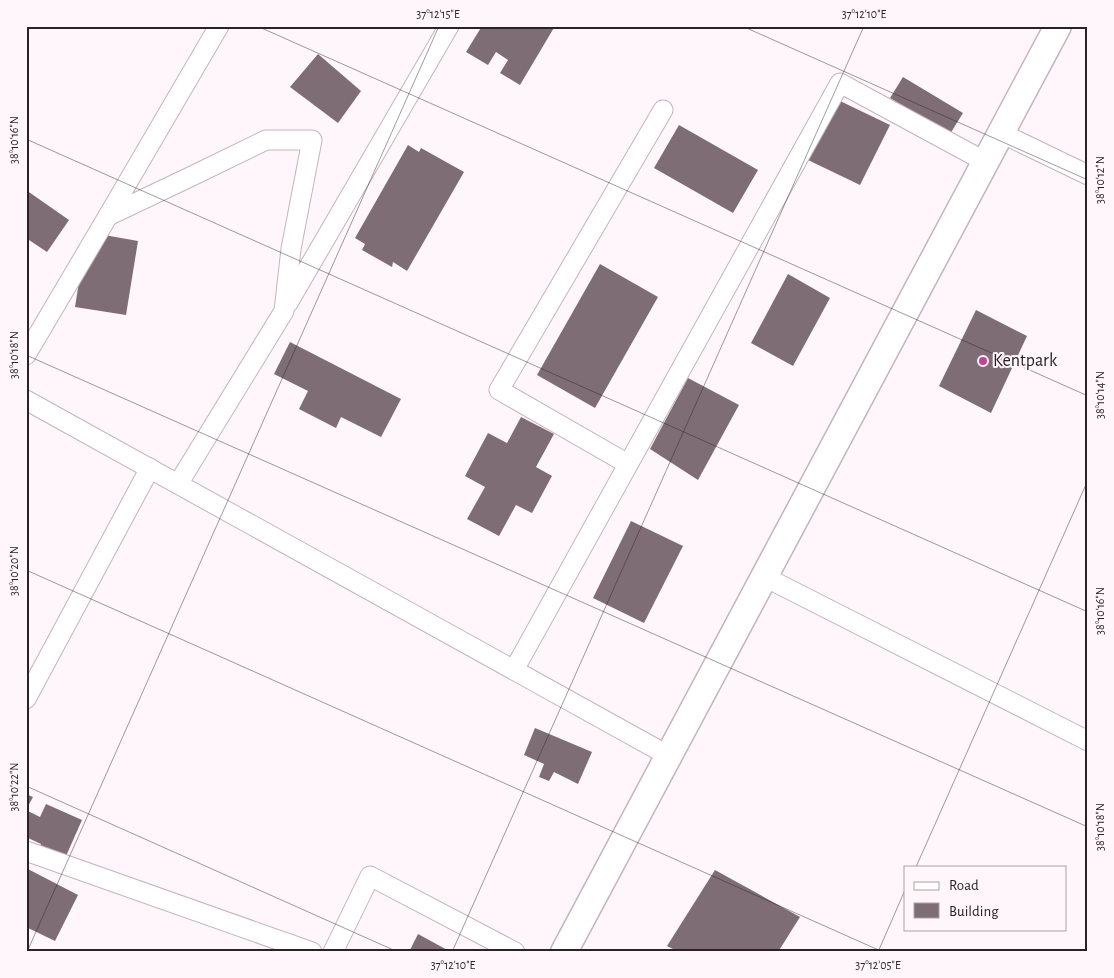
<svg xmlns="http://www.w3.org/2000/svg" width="1114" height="978" font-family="'Alegreya Sans',sans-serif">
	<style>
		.building { fill: #7f6d76 }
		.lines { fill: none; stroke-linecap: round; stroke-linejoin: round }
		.minor-casing { stroke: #c6b3bd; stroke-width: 21 }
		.secondary-casing { stroke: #c6b3bd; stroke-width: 29 }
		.minor { stroke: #fff; stroke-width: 19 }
		.secondary { stroke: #fff; stroke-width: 26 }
		.ticks { fill: none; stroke: #2a2226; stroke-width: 1; stroke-opacity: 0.45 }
		.poi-dot { fill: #c14392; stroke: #fef6fa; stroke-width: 2 }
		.labels { text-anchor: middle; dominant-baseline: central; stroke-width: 4; stroke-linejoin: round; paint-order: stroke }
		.poi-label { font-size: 18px; fill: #2a2226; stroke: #fef6fa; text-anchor: start }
		.neatline { fill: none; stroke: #2a2226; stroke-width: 2 }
		.ticks-label { font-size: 12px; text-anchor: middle; fill: #2a2226 }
	</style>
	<rect width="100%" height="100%" fill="#fef6fa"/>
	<!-- building -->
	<g class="building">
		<polygon points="482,26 555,26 520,85 500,73 508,60 496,52 488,65 466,52"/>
		<polygon points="318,54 361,91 338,123 290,87"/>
		<polygon points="903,77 963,113 950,134 890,98"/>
		<polygon points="838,100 890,125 860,185 808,160"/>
		<polygon points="679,125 758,170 733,213 654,168"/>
		<polygon points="408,145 419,152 421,148 464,172 407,271 393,262 392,267 362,250 365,244 355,238"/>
		<polygon points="26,190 69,220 47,252 26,238"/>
		<polygon points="87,232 138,241 126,315 75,307"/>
		<polygon points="600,264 658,297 595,408 537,375"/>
		<polygon points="788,274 830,298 793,366 751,343"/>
		<polygon points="976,310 1027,336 991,413 939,386"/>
		<polygon points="290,342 401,399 381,437 341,417 336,428 299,409 308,391 274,374"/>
		<polygon points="688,378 739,405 698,480 650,449"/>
		<polygon points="521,417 554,434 536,467 552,476 532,513 516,505 499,536 467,519 485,487 465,476 488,433 507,443"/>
		<polygon points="631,521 683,546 644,623 593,598"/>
		<polygon points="535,728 592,752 578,784 554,772 549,781 539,777 544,764 524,755"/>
		<polygon points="26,794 33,797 26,810 40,817 46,804 82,820 62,865 37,854 41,844 26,837"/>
		<polygon points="26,868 78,895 55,941 26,927"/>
		<polygon points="715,870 800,917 778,952 679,952 667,946"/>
		<polygon points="418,934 451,952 409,952"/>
	</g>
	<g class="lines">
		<defs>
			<g id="minor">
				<polyline points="1001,133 1088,175"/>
				<polyline points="288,303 449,26"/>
				<polyline points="26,355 108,216"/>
				<polyline points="26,400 669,756"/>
				<polyline points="628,464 499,390 663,110"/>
				<polyline points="178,484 284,311 291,249 312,140 266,140 192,176 108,216 219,26"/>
				<polyline points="765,577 1088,741"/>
				<polyline points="514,670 840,83 986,162"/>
				<polyline points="26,699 150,468"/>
				<polyline points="26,851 312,952"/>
				<polyline points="333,952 370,876 515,952"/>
			</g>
			<polyline id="secondary" points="564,952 1058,26"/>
		</defs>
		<!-- minor casing -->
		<use href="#minor" class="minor-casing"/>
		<!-- secondary casing -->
		<use href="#secondary" class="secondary-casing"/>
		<!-- minor -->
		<use href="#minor" class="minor"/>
		<!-- secondary -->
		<use href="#secondary" class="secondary"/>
	</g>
	<!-- ticks -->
	<path class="ticks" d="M257 26 1088 396M742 26 1088 180M26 139 1088 612M26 355 1088 827M26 570 883 952M26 786 398 952M916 867 1088 480M27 952 439 26M452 952 864 26M878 952 905 890"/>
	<!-- markers -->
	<circle class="poi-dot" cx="983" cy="361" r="5"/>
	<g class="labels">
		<!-- poi labels -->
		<g class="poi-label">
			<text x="993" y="361">Kentpark</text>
		</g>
	</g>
	<!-- border -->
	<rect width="1114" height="978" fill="none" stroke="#fef6fa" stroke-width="55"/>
	<!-- legend -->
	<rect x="904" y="866" width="162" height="65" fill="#fef6fa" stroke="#a9a1a5"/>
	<rect x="914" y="882" width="25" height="8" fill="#ffffff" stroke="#a9a1a5"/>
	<text x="949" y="890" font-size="15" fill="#2a2226">Road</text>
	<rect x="914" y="903" width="25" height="15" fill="#7f6d76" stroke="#a9a1a5"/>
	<text x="949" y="916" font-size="15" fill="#2a2226">Building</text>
	<rect x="28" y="28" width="1058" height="922" class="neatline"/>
	<g class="ticks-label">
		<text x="438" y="18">37°12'15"E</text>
		<text x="864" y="18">37°12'10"E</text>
		<text transform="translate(14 140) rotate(-90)" y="4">38°10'16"N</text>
		<text transform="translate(1100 180) rotate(-90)" y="4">38°10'12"N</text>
		<text transform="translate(14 355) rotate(-90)" y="4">38°10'18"N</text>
		<text transform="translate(1100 395) rotate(-90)" y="4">38°10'14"N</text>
		<text transform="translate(14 571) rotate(-90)" y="4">38°10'20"N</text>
		<text transform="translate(1100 611) rotate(-90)" y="4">38°10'16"N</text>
		<text transform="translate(14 787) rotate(-90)" y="4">38°10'22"N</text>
		<text transform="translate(1100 827) rotate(-90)" y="4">38°10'18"N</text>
		<text x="453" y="969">37°12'10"E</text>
		<text x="878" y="969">37°12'05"E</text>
	</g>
</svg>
